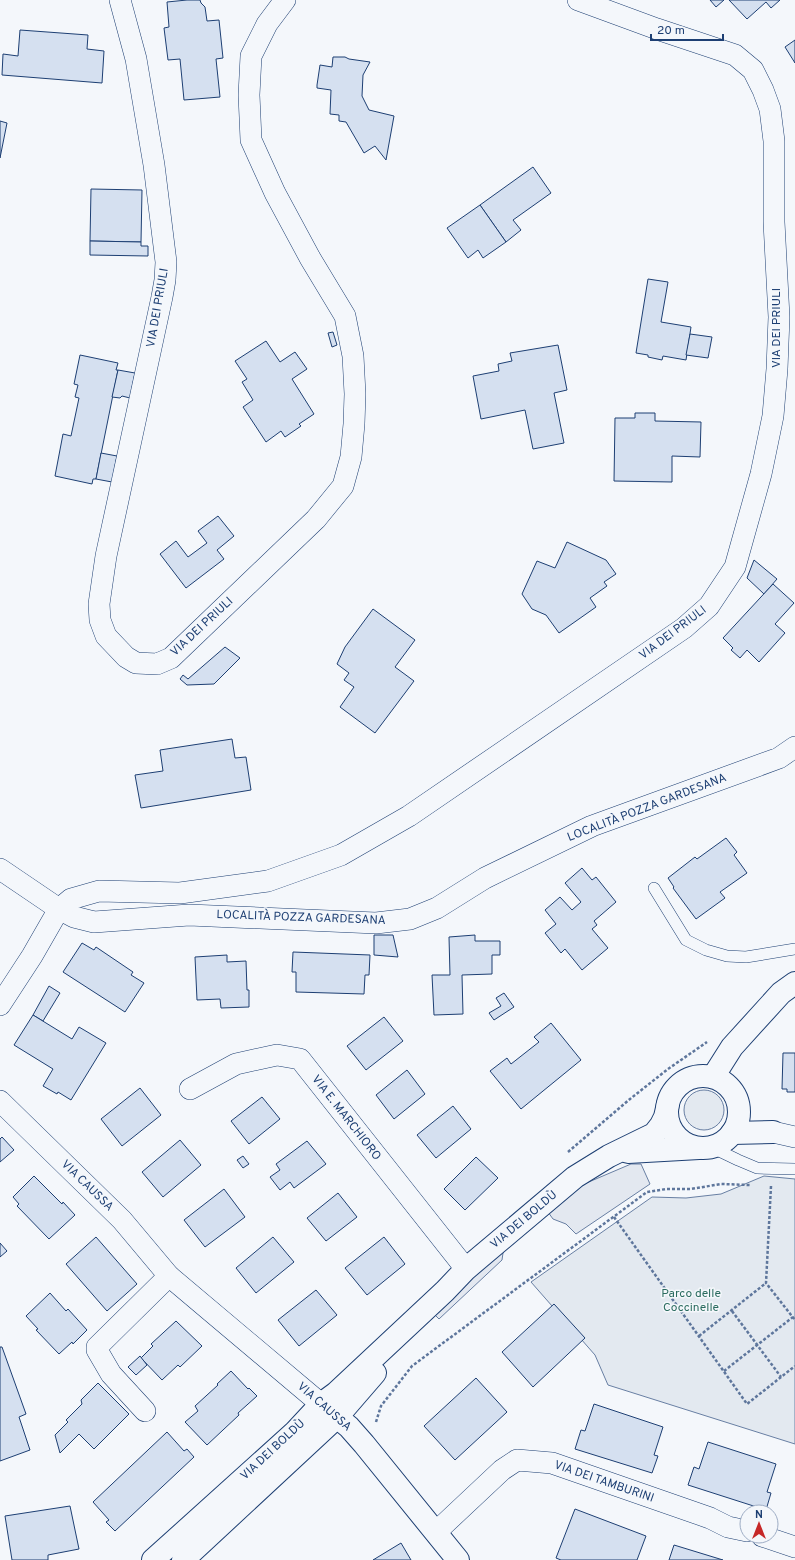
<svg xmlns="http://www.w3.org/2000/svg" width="795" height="1560" font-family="Overpass,sans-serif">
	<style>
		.green { fill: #e3e9f0; stroke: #687fa3 }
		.parking { fill: #e3e8f0; stroke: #687fa3 }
		.building { fill: #d5e0f0; stroke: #1d3f73 }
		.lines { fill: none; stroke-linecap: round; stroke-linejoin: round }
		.lane-casing { stroke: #1d3f73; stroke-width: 12 }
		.street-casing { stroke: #1d3f73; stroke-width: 22 }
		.secondary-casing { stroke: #1d3f73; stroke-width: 24 }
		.path { stroke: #5e769c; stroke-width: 2.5; stroke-dasharray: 3 2; stroke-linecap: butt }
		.lane { stroke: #f4f7fb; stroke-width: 11 }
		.street { stroke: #f4f7fb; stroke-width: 21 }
		.secondary { stroke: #f4f7fb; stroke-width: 22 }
		.labels { text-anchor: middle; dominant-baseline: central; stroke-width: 3; stroke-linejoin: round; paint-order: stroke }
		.street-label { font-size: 12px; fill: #1d3f73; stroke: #f4f7fb }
		.park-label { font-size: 12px; fill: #2c6c60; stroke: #f4f7fb }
	</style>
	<rect width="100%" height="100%" fill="#f4f7fb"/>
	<!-- green -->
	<g class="green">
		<circle cx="704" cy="1110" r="20"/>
		<polygon points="764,1176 795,1179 795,1444 608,1385 595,1355 531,1282 652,1197 686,1198 721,1194"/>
	</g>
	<!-- parking -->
	<g class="parking">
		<polygon points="631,1164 641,1164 650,1184 576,1234 566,1224 553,1219 548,1212 577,1187"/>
		<polygon points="504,1246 502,1260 439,1319 433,1313"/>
	</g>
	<!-- building -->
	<g class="building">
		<polygon points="187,0 200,0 201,3 205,7 207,21 219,20 223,58 216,59 220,97 184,100 180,59 168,60 164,28 169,27 167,2"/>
		<polygon points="710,0 724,0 716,7"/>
		<polygon points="729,0 780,0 771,8 766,2 747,19"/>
		<polygon points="20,30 88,35 87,49 104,51 102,83 2,75 3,54 18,56"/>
		<polygon points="795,40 795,63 785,47"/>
		<polygon points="333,57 345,57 349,59 370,62 363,75 362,96 369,110 394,116 386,160 375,146 364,153 346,122 339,121 339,115 330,114 331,90 317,88 317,85 320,65 332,67"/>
		<polygon points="0,121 7,123 0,158"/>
		<polygon points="533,167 551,193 513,220 521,230 506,242 480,205"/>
		<polygon points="91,189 142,190 141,242 90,241"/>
		<polygon points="480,205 506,242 483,258 478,250 468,258 447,228"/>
		<polygon points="90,241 141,242 141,246 148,246 148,256 90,255"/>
		<polygon points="648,279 668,282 661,322 691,327 686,360 663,356 662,360 648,357 648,355 636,353"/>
		<polygon points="333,332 337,345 332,347 328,333"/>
		<polygon points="690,334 712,337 708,358 686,355"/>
		<polygon points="266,341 280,362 295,352 307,369 292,379 314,414 299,424 301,426 285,437 281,431 266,442 243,407 253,400 242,382 247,379 235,361"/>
		<polygon points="558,345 567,390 554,393 564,443 533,449 525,410 481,419 473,376 499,371 498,364 512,361 510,353"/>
		<polygon points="80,355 118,363 116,370 118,370 96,479 93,479 92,484 55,476 63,434 71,436 79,398 75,397 78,385 74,384"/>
		<polygon points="118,370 135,373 130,398 122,396 120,398 112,397"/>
		<polygon points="635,413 655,413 655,421 701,422 700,457 672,456 672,482 614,481 615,418 635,418"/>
		<polygon points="101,453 117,456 112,482 96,479"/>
		<polygon points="218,516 234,536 217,550 224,559 186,588 160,554 176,541 188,557 207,543 198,531"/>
		<polygon points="567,542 606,560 616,574 604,582 607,586 590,598 596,607 559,633 546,615 532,609 522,594 537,561 555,568"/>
		<polygon points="754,560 777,579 764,594 747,578"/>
		<polygon points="773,584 794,603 775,624 785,633 759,662 747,650 740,658 731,650 733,648 723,638"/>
		<polygon points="373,609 415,640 395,667 414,681 375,733 340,707 354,687 344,680 349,673 337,664 345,647"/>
		<polygon points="225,647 240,658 214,684 187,685 180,679 183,675 188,679"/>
		<polygon points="232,739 235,758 246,757 251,790 141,808 135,775 163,771 160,750"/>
		<polygon points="726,838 737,852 734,855 747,873 720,892 725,898 696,919 673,888 674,887 668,878 695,857 697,859"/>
		<polygon points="582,868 592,880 596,877 616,902 594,921 597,925 592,929 608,948 582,970 565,949 561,953 545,933 556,924 545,910 560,897 572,910 581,902 565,883"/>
		<polygon points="374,935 393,935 398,957 374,955"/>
		<polygon points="475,935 475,941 500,941 500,955 492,955 492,974 462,975 463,1014 434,1015 432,975 450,975 449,937"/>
		<polygon points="82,943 94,950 96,947 133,972 131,975 144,983 125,1012 63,972"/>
		<polygon points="293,952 370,955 369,975 365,975 364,994 296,992 296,972 292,972"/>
		<polygon points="227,955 227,962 246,961 247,990 249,990 249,1007 221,1008 220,999 197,1000 195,957"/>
		<polygon points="49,986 60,993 43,1021 33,1015"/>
		<polygon points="504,993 514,1007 494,1020 489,1013 501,1006 496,998"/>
		<polygon points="33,1015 72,1039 79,1027 106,1043 71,1100 58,1092 57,1094 43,1086 53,1069 14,1045"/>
		<polygon points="384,1017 403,1041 366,1070 347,1046"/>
		<polygon points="551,1023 581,1060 521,1109 490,1071 507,1058 511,1064 539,1042 534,1037"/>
		<polygon points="783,1053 795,1053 795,1092 787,1092 787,1089 782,1089"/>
		<polygon points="407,1070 425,1094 394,1119 376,1095"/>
		<polygon points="140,1088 161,1115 122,1146 101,1119"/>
		<polygon points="262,1097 280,1119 249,1144 231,1121"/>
		<polygon points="453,1106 471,1129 436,1158 417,1135"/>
		<polygon points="2,1137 14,1150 0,1162 0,1139"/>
		<polygon points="180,1140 201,1165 163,1197 142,1172"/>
		<polygon points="307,1141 326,1164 294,1188 290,1182 280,1190 270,1177 280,1170 276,1164"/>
		<polygon points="243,1156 249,1164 243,1168 237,1160"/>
		<polygon points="476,1157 498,1178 465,1210 444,1189"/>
		<polygon points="34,1176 62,1204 63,1202 75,1215 49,1239 17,1206 19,1204 13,1197"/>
		<polygon points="224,1189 245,1217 205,1247 184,1220"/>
		<polygon points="338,1193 357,1217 326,1241 307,1218"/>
		<polygon points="96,1237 137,1284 107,1311 66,1264"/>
		<polygon points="273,1237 294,1262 256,1293 236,1268"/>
		<polygon points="384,1237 405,1264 367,1295 345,1268"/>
		<polygon points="0,1243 7,1251 0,1257"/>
		<polygon points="316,1290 337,1315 299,1346 278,1320"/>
		<polygon points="50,1293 66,1311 68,1309 87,1330 73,1344 72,1342 59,1354 36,1330 38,1329 26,1316"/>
		<polygon points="554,1304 585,1338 533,1387 502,1352"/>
		<polygon points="176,1321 202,1346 180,1367 178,1365 162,1380 141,1358 153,1346 151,1344"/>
		<polygon points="0,1347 2,1347 26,1414 19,1417 30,1450 0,1461"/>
		<polygon points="140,1356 147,1365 136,1375 128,1367"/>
		<polygon points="231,1371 248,1389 249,1388 257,1396 238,1413 239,1415 207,1445 185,1422 198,1411 195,1406 218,1385 217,1384"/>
		<polygon points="476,1378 507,1412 455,1460 424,1426"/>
		<polygon points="98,1383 129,1414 94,1449 79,1434 60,1453 55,1435 68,1422 66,1420 82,1404 81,1400"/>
		<polygon points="594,1404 663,1427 654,1455 658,1456 652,1473 575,1449 581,1430 585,1431"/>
		<polygon points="167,1432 184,1451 187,1449 194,1457 115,1531 106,1522 109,1520 93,1502"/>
		<polygon points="708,1442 776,1464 767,1492 771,1493 766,1510 688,1485 694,1467 699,1469"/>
		<polygon points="70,1506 79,1549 48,1555 48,1560 12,1560 5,1516"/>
		<polygon points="575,1509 646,1536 637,1560 561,1560 556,1558"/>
		<polygon points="401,1543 411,1560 373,1560"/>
		<polygon points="674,1545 723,1560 669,1560"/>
	</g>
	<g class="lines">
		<defs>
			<g id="lane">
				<polyline points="654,888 686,940 706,950 727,956 746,957 795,949"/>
				<polyline points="711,1147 738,1160 757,1168 795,1169"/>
			</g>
			<g id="street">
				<polyline points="120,0 136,59 154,165 166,262 165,280 162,297 106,556 99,604 100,620 106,636 126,657 136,663 157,664 171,658 316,519 343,486 351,457 354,424 355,394 353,356 345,316 310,258 275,193 251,140 249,95 251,56 267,24 285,0"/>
				<polyline points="0,869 59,909 74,917 94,922 189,915 376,923 410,919 437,908 485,878 592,826 779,758 795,747"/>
				<polyline points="0,1005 32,956 59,909 71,899 99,891 180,893 268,881 341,855 409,816 684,628 709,606 735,567 761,474 773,416 777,369 779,317 774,222 774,141 770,109 763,90 753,70 735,55 657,29 578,0"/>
				<polyline points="190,1089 236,1064 277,1055 300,1059 466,1269"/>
				<polyline points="0,1101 122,1220 169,1276 321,1404"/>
				<polyline points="773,1132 795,1137"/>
				<polyline points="145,1411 111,1374 97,1350 97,1347 169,1276"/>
				<polyline points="436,1532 502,1470 517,1460 552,1463 710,1518 728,1527 747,1531"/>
				<polyline points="762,1536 795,1547"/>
			</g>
			<g id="secondary">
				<circle cx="703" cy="1112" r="36"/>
				<polyline points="713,1077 732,1047 781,993 795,983"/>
				<polyline points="732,1133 773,1132"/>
				<polyline points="628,1152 699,1148"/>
				<polyline points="325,1407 349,1427 364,1444 458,1560"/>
				<polyline points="153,1560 295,1432 321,1404 336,1393 445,1291 466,1269 575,1177 609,1156 654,1134 661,1125 665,1117 668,1104"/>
				<polyline points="183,1560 337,1417 375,1373"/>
			</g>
		</defs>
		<!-- lane casing -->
		<use href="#lane" class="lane-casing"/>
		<!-- street casing -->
		<use href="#street" class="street-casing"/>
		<!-- secondary casing -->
		<use href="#secondary" class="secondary-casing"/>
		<!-- path -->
		<g class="path">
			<polyline points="568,1152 630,1099 668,1069 707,1042"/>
			<polyline points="771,1186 766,1283 795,1320"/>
			<polyline points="614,1217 747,1404 795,1366"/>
			<polyline points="732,1311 781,1377"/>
			<polyline points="699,1336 766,1283"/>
			<polyline points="724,1371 793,1317"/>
			<polyline points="376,1422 381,1406 412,1366 647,1192 666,1189 691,1189 721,1184 750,1185"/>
		</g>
		<!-- lane -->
		<use href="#lane" class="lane"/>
		<!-- street -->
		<use href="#street" class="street"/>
		<!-- secondary -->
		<use href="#secondary" class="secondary"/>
	</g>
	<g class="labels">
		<!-- street labels -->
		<g class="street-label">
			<text transform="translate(158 308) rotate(-80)">VIA DEI PRIULI</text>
			<text transform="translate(777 328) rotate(-90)">VIA DEI PRIULI</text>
			<text transform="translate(202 627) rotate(-43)">VIA DEI PRIULI</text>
			<text transform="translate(673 633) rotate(-37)">VIA DEI PRIULI</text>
			<text transform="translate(647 808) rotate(-21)">LOCALITÀ POZZA GARDESANA</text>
			<text transform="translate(301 918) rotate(2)">LOCALITÀ POZZA GARDESANA</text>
			<text transform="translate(346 1118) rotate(52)">VIA E. MARCHIORO</text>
			<text transform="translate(87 1186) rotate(44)">VIA CAUSSA</text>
			<text transform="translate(524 1220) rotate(-40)">VIA DEI BOLDÙ</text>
			<text transform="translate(324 1407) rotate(41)">VIA CAUSSA</text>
			<text transform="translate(273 1450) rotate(-43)">VIA DEI BOLDÙ</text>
			<text transform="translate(604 1482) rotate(19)">VIA DEI TAMBURINI</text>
		</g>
		<!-- park labels -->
		<g class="park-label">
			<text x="691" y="1294">Parco delle<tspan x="691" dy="14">Coccinelle</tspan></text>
		</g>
	</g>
	<!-- north arrow -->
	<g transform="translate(759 1524)"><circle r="19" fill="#f4f7fb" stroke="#9eadc5"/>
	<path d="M0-3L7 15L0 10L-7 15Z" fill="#c62828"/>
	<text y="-6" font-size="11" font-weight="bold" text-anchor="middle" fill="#1d3f73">N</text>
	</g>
	<!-- scale -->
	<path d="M651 34v6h72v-6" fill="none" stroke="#1d3f73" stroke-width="2"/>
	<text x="657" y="34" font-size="12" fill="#1d3f73" stroke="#f4f7fb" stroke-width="3" paint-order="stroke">20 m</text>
</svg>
